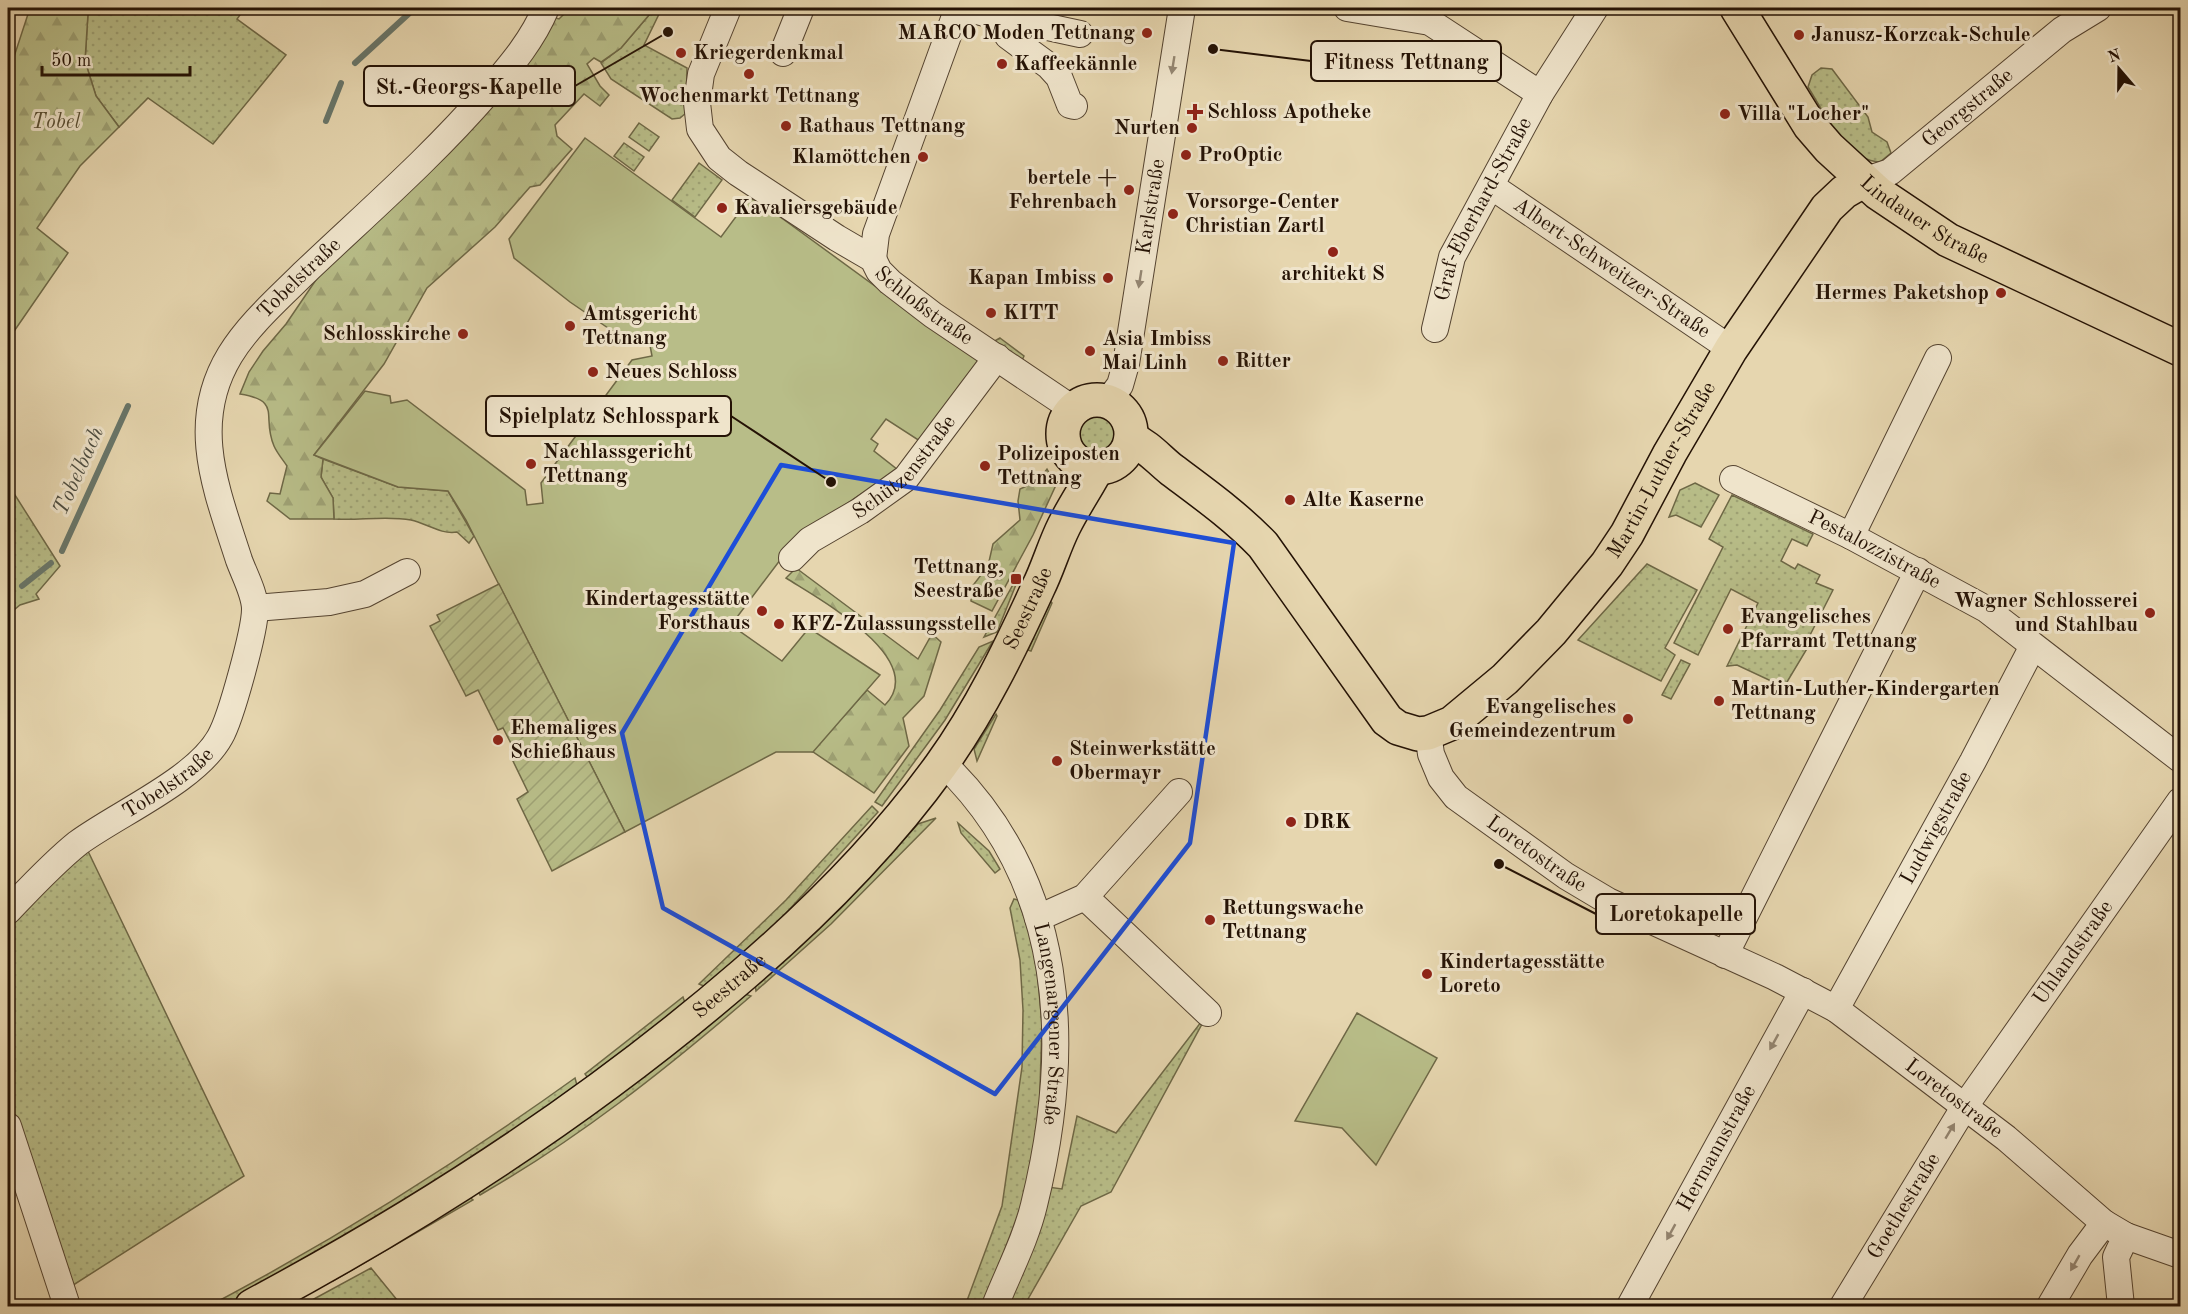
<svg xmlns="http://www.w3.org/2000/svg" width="2188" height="1314" font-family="'Old Standard TT',serif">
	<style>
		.grass { fill: url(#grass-dots); stroke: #6e6846; stroke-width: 1.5 }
		.forest { fill: url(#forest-firs); stroke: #6e6846; stroke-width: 1.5 }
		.park { fill: #b8bd88; stroke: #6e6846; stroke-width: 1.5 }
		.garden { fill: url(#garden-furrows); stroke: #6e6846; stroke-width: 1.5 }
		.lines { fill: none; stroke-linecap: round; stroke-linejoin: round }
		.stream { stroke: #68766a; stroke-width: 6 }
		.minor-casing { stroke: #544330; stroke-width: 28 }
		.major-casing { stroke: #241205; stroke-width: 36 }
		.minor { stroke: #efe4cb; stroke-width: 26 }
		.major { stroke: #e6d6af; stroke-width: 33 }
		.oneway { fill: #948672 }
		.marked { fill: none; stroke: #1d4ed8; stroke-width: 4.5; stroke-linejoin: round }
		.poi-dot { fill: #8f2418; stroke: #efe4cb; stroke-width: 2 }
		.labels { text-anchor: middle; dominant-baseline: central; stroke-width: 6; stroke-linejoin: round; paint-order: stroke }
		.poi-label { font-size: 21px; font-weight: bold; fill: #241205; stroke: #efe4cb; text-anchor: start }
		.street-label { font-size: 21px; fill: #241205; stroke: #efe4cb }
		.park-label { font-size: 21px; font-style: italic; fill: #584e33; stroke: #efe4cb }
		.water-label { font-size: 22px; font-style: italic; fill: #4c4c40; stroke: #efe4cb }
		.leader { fill: none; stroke: #241205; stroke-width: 2 }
		.callout-dot { fill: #241205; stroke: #efe4cb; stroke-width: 2 }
		.callout { fill: #efe4cb; stroke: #241205; stroke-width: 2 }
		.callout-label { font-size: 22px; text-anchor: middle; font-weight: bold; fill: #241205 }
	</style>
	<defs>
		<pattern id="grass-dots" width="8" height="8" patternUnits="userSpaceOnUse" patternTransform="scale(1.5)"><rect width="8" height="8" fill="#b8bd88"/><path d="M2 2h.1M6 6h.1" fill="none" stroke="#9ea174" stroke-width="1.8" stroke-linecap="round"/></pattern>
		<pattern id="forest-firs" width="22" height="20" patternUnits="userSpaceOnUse" patternTransform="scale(1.5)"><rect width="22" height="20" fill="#b8bd88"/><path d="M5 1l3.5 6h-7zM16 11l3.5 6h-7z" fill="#9ea174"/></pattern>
		<pattern id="garden-furrows" width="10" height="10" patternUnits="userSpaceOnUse" patternTransform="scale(1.5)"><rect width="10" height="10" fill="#b8bd88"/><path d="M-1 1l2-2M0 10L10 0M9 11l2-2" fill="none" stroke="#9ea174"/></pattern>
	</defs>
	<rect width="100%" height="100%" fill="#e6d6af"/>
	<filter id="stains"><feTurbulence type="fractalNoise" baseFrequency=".00333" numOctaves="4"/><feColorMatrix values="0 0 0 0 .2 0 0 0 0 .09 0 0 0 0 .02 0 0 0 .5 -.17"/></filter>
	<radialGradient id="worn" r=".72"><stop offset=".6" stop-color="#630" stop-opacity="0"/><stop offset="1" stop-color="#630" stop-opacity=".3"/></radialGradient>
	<!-- grass -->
	<g class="grass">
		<polygon points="92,8 245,8 237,19 286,55 213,144 148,98 119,127 96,96 85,61 88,13"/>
		<polygon points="655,8 662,8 644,45 687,68 686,113 680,118 672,119 611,79 601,63 621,48"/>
		<path d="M1821 68 1832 69 1868 117 1872 132 1887 142 1891 153 1880 162C1846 161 1824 112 1808 87L1812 75Z"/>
		<polygon points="639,123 659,137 649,151 629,137"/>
		<polygon points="624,143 644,157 634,171 614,156"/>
		<polygon points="699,163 722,180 695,217 672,200"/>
		<polygon points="1000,338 1024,356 1021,363 991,343"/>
		<circle cx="1095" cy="433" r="20"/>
		<path d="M323 459 398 487 448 491 474 536 469 543 457 532C441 535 426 523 411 520 385 515 359 521 334 519L333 498 321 477Z"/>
		<polygon points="1695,483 1719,495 1701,527 1676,515 1669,517 1680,490"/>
		<polygon points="8,484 60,566 36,594 39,599 20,605 8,615"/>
		<polygon points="1732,495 1813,534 1807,546 1792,539 1781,561 1795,569 1798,564 1820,575 1816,583 1833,590 1805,645 1808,647 1784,687 1737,665 1727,666 1758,603 1731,589 1698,655 1674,643 1723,547 1709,539"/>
		<polygon points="1647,564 1697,590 1665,648 1675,655 1661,681 1578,640"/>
		<polygon points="1015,581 1017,582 997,632 984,637"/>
		<polygon points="1050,601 1052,603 1031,651 1028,650"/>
		<polygon points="993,641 945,720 882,806 875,802 940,710 979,647"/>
		<polygon points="1681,660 1690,664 1671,699 1662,695"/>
		<polygon points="996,714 997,716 977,761 974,749"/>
		<polygon points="872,806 878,812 778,922 706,987 699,984 786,900"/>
		<polygon points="936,818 831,924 756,991 755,983 840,909 918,824"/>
		<polygon points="958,823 989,851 1000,869 995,873 961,833"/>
		<polygon points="86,847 244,1176 67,1289 8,1105 8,921"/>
		<polygon points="1014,899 1018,900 1035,946 1042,1025 1039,1119 1023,1204 985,1306 965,1306 1002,1206 1022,1067 1023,1010 1020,960 1010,908"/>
		<path d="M745 994 751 996C665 1070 578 1139 480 1195L477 1189Z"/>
		<polygon points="683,997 686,1006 590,1081 585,1074"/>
		<polygon points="1208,1013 1111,1192 1081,1206 1024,1306 1004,1306 1048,1187 1062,1189 1077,1116 1116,1133"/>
		<path d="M575 1078 578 1089 476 1159 264 1286 227 1306H209C336 1239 458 1162 575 1078Z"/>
		<polygon points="467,1195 473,1200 333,1281 333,1274"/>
		<polygon points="371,1268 402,1306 301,1306"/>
	</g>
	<!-- forest -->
	<g class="forest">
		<polygon points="30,8 92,8 88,14 85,61 96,96 119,127 80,166 37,228 68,253 8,340 8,75"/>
		<path d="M567 8H655L621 48 601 62 594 58 587 64 600 86 609 95 600 106 584 94 555 125 557 136 572 149 540 185 530 187 495 227 427 288 384 364 314 455 323 459 321 477 333 498 334 519H290L267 501 270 493 280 494 287 466C283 460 277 453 274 446 261 416 283 401 240 394L249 372 263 351 286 324 322 271 550 16 559 19 566 12Z"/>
		<polygon points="1047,469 1056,485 1033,535 992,611 971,601 971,588 988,566 993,544 1020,520 1018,501 1020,489 1038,481"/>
		<path d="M796 568 918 659 932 634 941 642 924 696 903 718 909 746 874 793 813 752 790 743 844 716 867 690 885 705C930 659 817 598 786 578Z"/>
	</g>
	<!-- park -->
	<g class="park">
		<polygon points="585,138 721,237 749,199 757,200 927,324 987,361 926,445 886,419 871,439 878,444 874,451 898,470 799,535 731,625 782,661 809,628 880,675 813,752 776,752 625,832 466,520 448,491 398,487 314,455 365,391 390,396 391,403 407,400 525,490 527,505 543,503 541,483 632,360 652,356 649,340 630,343 570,302 514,258 509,239"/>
		<polygon points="1357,1013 1437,1058 1376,1165 1342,1128 1295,1121"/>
	</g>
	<!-- garden -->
	<polygon class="garden" points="499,584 625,832 552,871 517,799 528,792 511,757 514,749 503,728 498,730 478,690 466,696 430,626 440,621 437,615"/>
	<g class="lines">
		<!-- stream -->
		<g class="stream">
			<polyline points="355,63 415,8"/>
			<polyline points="326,121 341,83"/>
			<polyline points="62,551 128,406"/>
			<polyline points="22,586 51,563"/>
		</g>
		<defs>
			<g id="minor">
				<path id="s1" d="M728 8 701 74 697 103 700 129 719 158 738 173 837 238 873 259 879 271 890 282 933 315 1073 409"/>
				<polyline points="965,8 996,16 1008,36 1049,66 1059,77 1070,105 1074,106"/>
				<polyline points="1347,8 1430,22 1540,94"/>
				<polyline points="996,16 1080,34"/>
				<polyline points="783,53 801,8"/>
				<path id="s2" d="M1863 181 1890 172 2062 30 2098 8"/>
				<path id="s3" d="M1491 186 1731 349"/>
				<polyline points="873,259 876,234 958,8"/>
				<path id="s4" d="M1435 329 1452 257 1540 94 1595 8"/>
				<path id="s5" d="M1108 401 1120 385 1126 364 1182 8"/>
				<path id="s6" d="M1733 479 1851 536 1986 609 2180 759"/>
				<polyline points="1851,536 1938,358"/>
				<path id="s7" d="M792 558 810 540 860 511 906 478 997 357"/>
				<polyline points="255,608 329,602 365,594 407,572"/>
				<path id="s8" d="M1428 733 1431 754 1441 778 1456 797 1566 876 1608 901 1775 977 1836 1009 2006 1138 2104 1223 2126 1236 2180 1255"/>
				<path id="s9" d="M943 763C1067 882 1073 1047 1034 1205 1026 1239 1008 1273 995 1306"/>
				<polyline points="1085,897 1208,1013"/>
				<path id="s10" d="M8 911C30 888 53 863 78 843 119 813 196 780 220 737 231 718 255 630 255 609 255 594 244 574 239 560 217 491 188 424 230 355 249 324 278 299 303 274 366 214 431 158 488 92 511 65 532 41 546 8"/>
				<polyline points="1038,918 1085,897 1179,792"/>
				<polyline points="1725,955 1918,571"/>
				<path id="s11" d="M1836 1009 1973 761 2033 646"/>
				<polyline points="8,1126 67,1306"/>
				<path id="s12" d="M1630 1306 1803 991"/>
				<path id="s13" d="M1843 1306 1965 1106 2180 801"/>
				<polyline points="2050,1306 2080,1255 2104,1223"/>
				<polyline points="2121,1306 2116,1257 2126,1236"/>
			</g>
			<g id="major">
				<path id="s14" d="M1737 8 1810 126 1829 148 1878 193 1948 240 2180 349"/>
				<circle cx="1097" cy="434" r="34"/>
				<path id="s15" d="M1131 439C1148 446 1158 459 1172 470 1204 494 1235 516 1263 545L1387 720 1398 728 1418 734 1428 733 1452 723 1505 679 1551 632 1607 564 1627 534 1670 453 1731 349 1827 208 1844 192 1863 181"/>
				<path id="s16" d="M252 1306C426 1213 594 1104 744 974 816 912 885 843 941 765 980 711 1010 649 1038 588 1048 568 1054 546 1064 526 1074 506 1087 487 1097 468"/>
			</g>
		</defs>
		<!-- minor casing -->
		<use href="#minor" class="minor-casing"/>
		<!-- major casing -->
		<use href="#major" class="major-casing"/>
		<!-- minor -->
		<use href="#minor" class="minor"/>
		<!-- major -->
		<use href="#major" class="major"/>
	</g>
	<!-- one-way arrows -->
	<defs><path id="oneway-solid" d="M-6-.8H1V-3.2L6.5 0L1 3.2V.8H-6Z" transform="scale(1.5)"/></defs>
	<g class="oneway">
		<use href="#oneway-solid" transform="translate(1173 65) rotate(99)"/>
		<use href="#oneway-solid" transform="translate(1140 279) rotate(99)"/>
		<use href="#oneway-solid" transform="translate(1774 1042) rotate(119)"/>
		<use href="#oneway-solid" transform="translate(1950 1131) rotate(-59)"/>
		<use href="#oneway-solid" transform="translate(1671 1232) rotate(119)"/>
		<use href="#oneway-solid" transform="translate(2075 1263) rotate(120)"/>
	</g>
	<!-- marked area -->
	<path class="marked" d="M781 465 1234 543 1190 843 995 1094 663 908 622 733Z"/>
	<!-- markers -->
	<g class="poi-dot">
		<circle cx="1147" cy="33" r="6"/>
		<circle cx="1799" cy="35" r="6"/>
		<circle cx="681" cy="53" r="6"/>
		<circle cx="1002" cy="64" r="6"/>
		<circle cx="749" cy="74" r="6"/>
		<path d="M1192 103h6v6h6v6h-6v6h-6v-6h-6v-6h6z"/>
		<circle cx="1725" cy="114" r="6"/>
		<circle cx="786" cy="126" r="6"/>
		<circle cx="1192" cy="128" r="6"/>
		<circle cx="1186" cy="155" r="6"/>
		<circle cx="923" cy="157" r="6"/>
		<circle cx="1129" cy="190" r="6"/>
		<circle cx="722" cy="208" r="6"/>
		<circle cx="1173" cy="214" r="6"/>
		<circle cx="1333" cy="252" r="6"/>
		<circle cx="1108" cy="278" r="6"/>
		<circle cx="2001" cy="293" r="6"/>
		<circle cx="991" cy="313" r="6"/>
		<circle cx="570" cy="326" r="6"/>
		<circle cx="463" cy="334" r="6"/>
		<circle cx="1090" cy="351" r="6"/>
		<circle cx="1223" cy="361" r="6"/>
		<circle cx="593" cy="372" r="6"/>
		<circle cx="531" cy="464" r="6"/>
		<circle cx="985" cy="466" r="6"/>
		<circle cx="1290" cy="500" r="6"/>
		<rect x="1010" y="573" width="12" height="12" rx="3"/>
		<circle cx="762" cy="611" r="6"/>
		<circle cx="2150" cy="613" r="6"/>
		<circle cx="779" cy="624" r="6"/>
		<circle cx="1728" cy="629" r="6"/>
		<circle cx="1719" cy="701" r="6"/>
		<circle cx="1628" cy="719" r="6"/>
		<circle cx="498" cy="740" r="6"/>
		<circle cx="1057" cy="761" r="6"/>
		<circle cx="1291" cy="822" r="6"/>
		<circle cx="1210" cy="920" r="6"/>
		<circle cx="1427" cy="974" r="6"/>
	</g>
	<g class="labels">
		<!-- poi labels -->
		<g class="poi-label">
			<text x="1135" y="33" text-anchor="end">MARCO Moden Tettnang</text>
			<text x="1811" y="35">Janusz-Korzcak-Schule</text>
			<text x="693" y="53">Kriegerdenkmal</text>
			<text x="1014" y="64">Kaffeekännle</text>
			<text x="749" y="96" text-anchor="middle">Wochenmarkt Tettnang</text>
			<text x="1207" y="112">Schloss Apotheke</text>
			<text x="1737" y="114">Villa "Locher"</text>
			<text x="798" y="126">Rathaus Tettnang</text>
			<text x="1180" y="128" text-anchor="end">Nurten</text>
			<text x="1198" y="155">ProOptic</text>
			<text x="911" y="157" text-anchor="end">Klamöttchen</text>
			<text x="1117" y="178" text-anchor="end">bertele +<tspan x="1117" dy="24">Fehrenbach</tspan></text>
			<text x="1185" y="202">Vorsorge-Center<tspan x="1185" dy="24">Christian Zartl</tspan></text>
			<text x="734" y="208">Kavaliersgebäude</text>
			<text x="1333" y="274" text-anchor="middle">architekt S</text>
			<text x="1096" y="278" text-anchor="end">Kapan Imbiss</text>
			<text x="1989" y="293" text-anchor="end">Hermes Paketshop</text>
			<text x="1003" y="313">KITT</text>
			<text x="582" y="314">Amtsgericht<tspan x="582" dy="24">Tettnang</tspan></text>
			<text x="451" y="334" text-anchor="end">Schlosskirche</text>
			<text x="1102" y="339">Asia Imbiss<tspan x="1102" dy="24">Mai Linh</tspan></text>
			<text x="1235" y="361">Ritter</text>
			<text x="605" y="372">Neues Schloss</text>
			<text x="543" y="452">Nachlassgericht<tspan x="543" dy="24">Tettnang</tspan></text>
			<text x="997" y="454">Polizeiposten<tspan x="997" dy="24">Tettnang</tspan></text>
			<text x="1302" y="500">Alte Kaserne</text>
			<text x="1004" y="567" text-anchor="end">Tettnang,<tspan x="1004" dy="24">Seestraße</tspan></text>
			<text x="750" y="599" text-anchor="end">Kindertagesstätte<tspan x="750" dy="24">Forsthaus</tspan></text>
			<text x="2138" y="601" text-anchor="end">Wagner Schlosserei<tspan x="2138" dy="24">und Stahlbau</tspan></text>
			<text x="1740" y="617">Evangelisches<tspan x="1740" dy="24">Pfarramt Tettnang</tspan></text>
			<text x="791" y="624">KFZ-Zulassungsstelle</text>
			<text x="1731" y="689">Martin-Luther-Kindergarten<tspan x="1731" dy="24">Tettnang</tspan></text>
			<text x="1616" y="707" text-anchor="end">Evangelisches<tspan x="1616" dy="24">Gemeindezentrum</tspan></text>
			<text x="510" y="728">Ehemaliges<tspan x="510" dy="24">Schießhaus</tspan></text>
			<text x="1069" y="749">Steinwerkstätte<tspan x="1069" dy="24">Obermayr</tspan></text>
			<text x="1303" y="822">DRK</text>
			<text x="1222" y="908">Rettungswache<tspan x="1222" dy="24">Tettnang</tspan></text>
			<text x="1439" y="962">Kindertagesstätte<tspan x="1439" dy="24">Loreto</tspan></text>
		</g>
		<!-- street labels -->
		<g class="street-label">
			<text stroke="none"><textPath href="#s2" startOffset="129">Georgstraße</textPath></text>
			<text stroke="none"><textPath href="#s5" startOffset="201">Karlstraße</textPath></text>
			<text stroke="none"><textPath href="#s4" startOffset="130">Graf-Eberhard-Straße</textPath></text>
			<text stroke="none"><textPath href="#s14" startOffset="288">Lindauer Straße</textPath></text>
			<text stroke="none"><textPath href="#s3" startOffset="146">Albert-Schweitzer-Straße</textPath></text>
			<text stroke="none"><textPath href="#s10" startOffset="778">Tobelstraße</textPath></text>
			<text stroke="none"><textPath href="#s1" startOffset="416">Schloßstraße</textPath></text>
			<text stroke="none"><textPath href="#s7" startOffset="146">Schützenstraße</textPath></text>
			<text stroke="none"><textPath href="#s15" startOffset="786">Martin-Luther-Straße</textPath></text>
			<text stroke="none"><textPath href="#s6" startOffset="158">Pestalozzistraße</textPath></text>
			<text stroke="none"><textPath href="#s16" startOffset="1062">Seestraße</textPath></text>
			<text stroke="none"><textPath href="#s10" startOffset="206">Tobelstraße</textPath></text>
			<text stroke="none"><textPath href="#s11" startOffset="207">Ludwigstraße</textPath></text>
			<text stroke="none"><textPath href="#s8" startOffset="170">Loretostraße</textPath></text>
			<text stroke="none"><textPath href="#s13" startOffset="422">Uhlandstraße</textPath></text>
			<text stroke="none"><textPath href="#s16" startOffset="576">Seestraße</textPath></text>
			<text stroke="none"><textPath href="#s9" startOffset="291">Langenargener Straße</textPath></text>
			<text stroke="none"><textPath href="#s8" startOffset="656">Loretostraße</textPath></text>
			<text stroke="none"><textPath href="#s12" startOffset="180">Hermannstraße</textPath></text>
			<text stroke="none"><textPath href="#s13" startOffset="117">Goethestraße</textPath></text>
		</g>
		<!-- park labels -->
		<g class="park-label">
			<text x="56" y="122">Tobel</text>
		</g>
		<!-- water labels -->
		<g class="water-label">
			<text transform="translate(79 471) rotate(-66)">Tobelbach</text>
		</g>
	</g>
	<!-- callouts -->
	<path class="leader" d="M1213 49L1311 61M668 32L575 86M831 482L731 416M1499 864L1596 914"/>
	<g class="callout-dot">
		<circle cx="1213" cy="49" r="6"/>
		<circle cx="668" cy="32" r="6"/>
		<circle cx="831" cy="482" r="6"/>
		<circle cx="1499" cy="864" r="6"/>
	</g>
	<g class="callout">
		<rect x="1311" y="41" width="190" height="40" rx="6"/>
		<rect x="364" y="66" width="211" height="40" rx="6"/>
		<rect x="486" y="396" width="245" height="40" rx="6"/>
		<rect x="1596" y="894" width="159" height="40" rx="6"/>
	</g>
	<g class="callout-label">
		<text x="1406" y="69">Fitness Tettnang</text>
		<text x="469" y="94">St.-Georgs-Kapelle</text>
		<text x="609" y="423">Spielplatz Schlosspark</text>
		<text x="1676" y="921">Loretokapelle</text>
	</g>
	<!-- margin -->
	<rect width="2188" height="1314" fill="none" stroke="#e6d6af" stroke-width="30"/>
	<rect x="9" y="9" width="2170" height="1296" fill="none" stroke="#241205" stroke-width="3"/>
	<rect x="15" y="15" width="2158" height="1284" fill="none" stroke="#241205" stroke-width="1.5"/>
	<!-- north arrow -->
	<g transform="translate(2119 69) rotate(340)" stroke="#efe4cb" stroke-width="4.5" paint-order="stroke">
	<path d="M0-4.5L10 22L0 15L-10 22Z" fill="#241205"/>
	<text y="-9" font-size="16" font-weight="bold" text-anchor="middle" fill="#241205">N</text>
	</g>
	<!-- scale -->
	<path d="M42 66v9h148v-9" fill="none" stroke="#241205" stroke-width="3"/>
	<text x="51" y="66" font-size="18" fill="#241205" stroke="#efe4cb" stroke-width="4.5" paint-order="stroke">50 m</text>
	<rect width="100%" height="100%" filter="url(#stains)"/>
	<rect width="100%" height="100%" fill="url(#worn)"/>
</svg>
